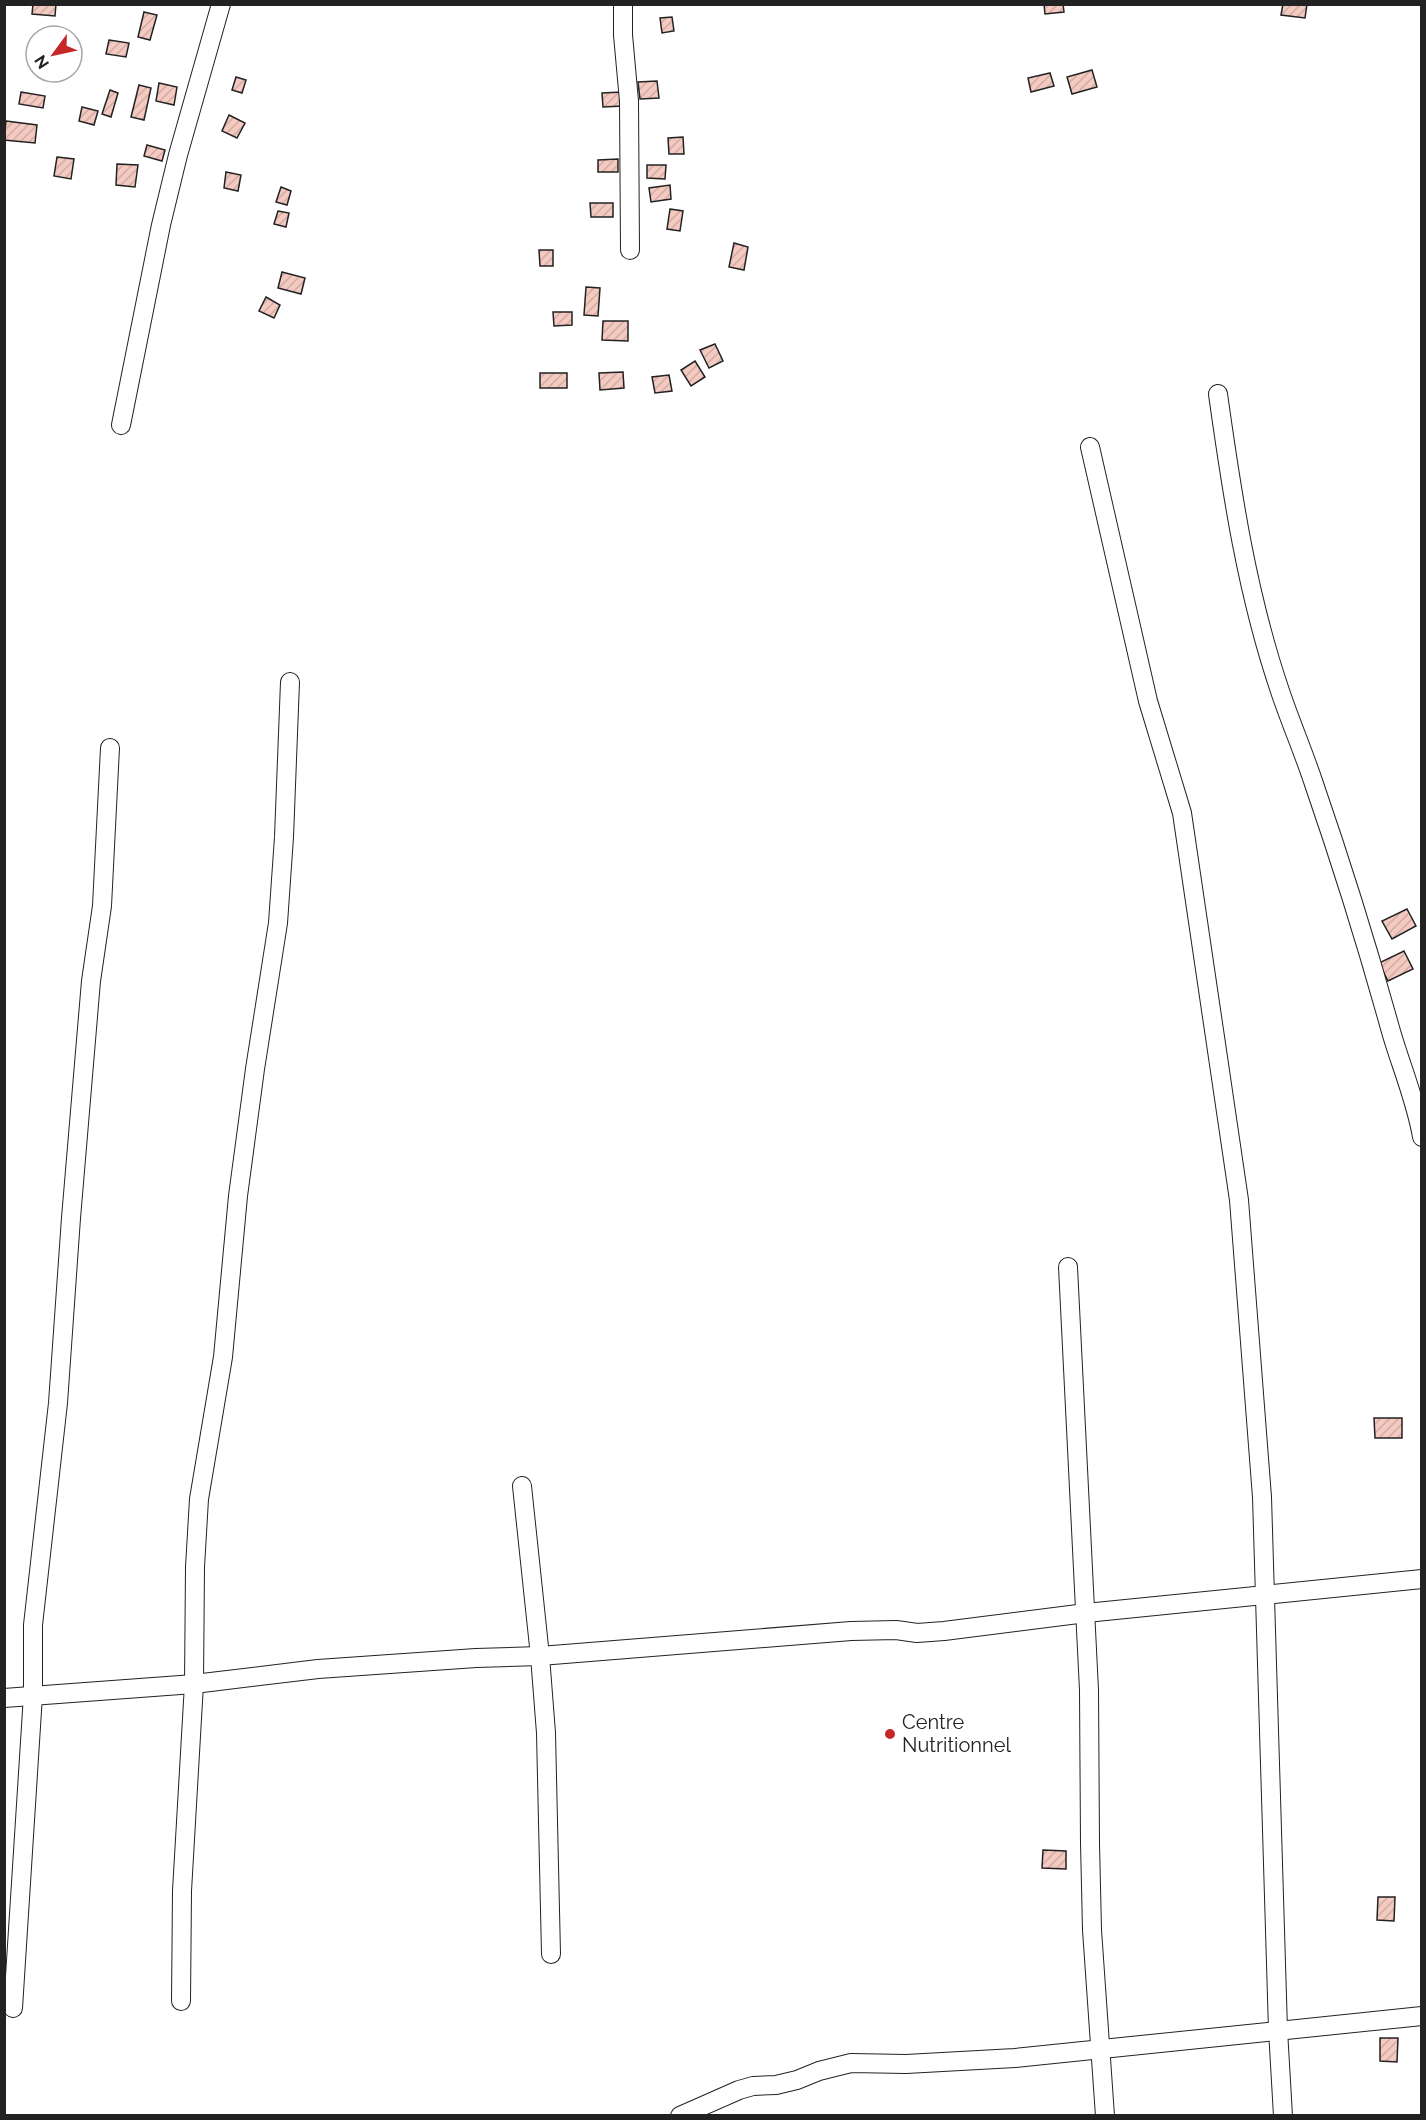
<svg xmlns="http://www.w3.org/2000/svg" width="1426" height="2120" font-family="Raleway,sans-serif">
	<style>
		.building { fill: url(#building-hatch); stroke: #222; stroke-width: 1.5 }
		.lines { fill: none; stroke-linecap: round; stroke-linejoin: round }
		.street-casing { stroke: #222; stroke-width: 20 }
		.street { stroke: #fff; stroke-width: 18 }
		.poi-dot { fill: #c62828; stroke: #fff; stroke-width: 2 }
		.labels { text-anchor: middle; dominant-baseline: central; stroke-width: 4.5; stroke-linejoin: round; paint-order: stroke }
		.poi-label { font-size: 20px; fill: #222; stroke: #fff; text-anchor: start }
	</style>
	<defs>
		<pattern id="building-hatch" width="6" height="6" patternUnits="userSpaceOnUse" patternTransform="scale(1.5)"><rect width="6" height="6" fill="#f3c9c0"/><path d="M-1 1l2-2M0 6l6-6M5 7l2-2" fill="none" stroke="#d0aca5"/></pattern>
	</defs>
	<rect width="100%" height="100%" fill="#fff"/>
	<!-- building -->
	<g class="building">
		<polygon points="33,4 56,4 55,16 32,14"/>
		<polygon points="1044,4 1063,4 1064,12 1045,14"/>
		<polygon points="1283,4 1307,4 1305,18 1281,15"/>
		<polygon points="144,12 157,15 150,40 138,37"/>
		<polygon points="672,17 674,31 662,33 660,18"/>
		<polygon points="109,40 129,43 126,57 106,54"/>
		<polygon points="1092,70 1097,87 1072,94 1067,77"/>
		<polygon points="1050,73 1054,86 1031,92 1028,78"/>
		<polygon points="236,77 246,80 242,93 232,90"/>
		<polygon points="657,81 659,98 640,99 638,82"/>
		<polygon points="159,83 177,87 174,105 156,101"/>
		<polygon points="139,85 151,88 144,120 131,117"/>
		<polygon points="110,90 118,93 111,117 102,114"/>
		<polygon points="21,92 45,96 43,108 19,104"/>
		<polygon points="622,92 623,106 603,107 602,93"/>
		<polygon points="82,107 98,111 94,125 79,121"/>
		<polygon points="229,115 245,123 237,138 222,131"/>
		<polygon points="6,121 37,125 35,143 4,140"/>
		<polygon points="683,137 684,154 669,154 668,138"/>
		<polygon points="147,145 165,150 162,161 144,156"/>
		<polygon points="57,157 74,159 71,179 54,176"/>
		<polygon points="618,159 618,172 598,172 598,160"/>
		<polygon points="117,164 138,165 135,187 116,185"/>
		<polygon points="647,165 666,165 665,179 647,178"/>
		<polygon points="226,172 241,175 238,191 224,188"/>
		<polygon points="670,185 671,199 651,202 649,188"/>
		<polygon points="281,187 291,191 287,205 276,202"/>
		<polygon points="590,203 613,203 613,217 591,217"/>
		<polygon points="670,209 683,211 680,231 667,229"/>
		<polygon points="278,211 289,213 286,227 274,224"/>
		<polygon points="734,243 748,247 744,270 729,267"/>
		<polygon points="539,250 553,250 553,266 540,266"/>
		<polygon points="282,272 305,278 301,294 278,288"/>
		<polygon points="586,287 600,288 598,316 584,315"/>
		<polygon points="266,297 280,305 274,318 259,311"/>
		<polygon points="553,312 572,312 572,325 554,326"/>
		<polygon points="603,321 628,321 628,341 602,340"/>
		<polygon points="715,344 723,361 709,368 700,350"/>
		<polygon points="695,361 705,377 691,386 681,370"/>
		<polygon points="623,372 624,388 600,390 599,373"/>
		<rect x="540" y="373" width="27" height="15"/>
		<polygon points="669,375 672,391 655,393 652,377"/>
		<polygon points="1407,909 1416,926 1392,939 1382,921"/>
		<polygon points="1404,951 1413,969 1388,981 1379,963"/>
		<polygon points="1374,1418 1402,1418 1402,1438 1375,1438"/>
		<polygon points="1043,1850 1066,1851 1066,1869 1042,1868"/>
		<polygon points="1378,1897 1395,1897 1394,1921 1377,1920"/>
		<polygon points="1380,2038 1398,2038 1397,2062 1380,2061"/>
	</g>
	<g class="lines">
		<defs>
			<g id="street">
				<polyline points="623,4 623,35 629,101 630,250"/>
				<path d="M1218 394C1232 494 1247 594 1280 691 1290 721 1303 751 1313 781 1341 862 1367 945 1390 1028 1400 1064 1416 1100 1422 1137"/>
				<polyline points="121,425 161,225 178,155 221,4"/>
				<polyline points="1090,447 1148,701 1182,813 1239,1200 1262,1497 1278,2030 1283,2116"/>
				<polyline points="1068,1267 1089,1690 1090,1843 1092,1930 1105,2116"/>
				<polyline points="522,1486 540,1656 546,1733 551,1954"/>
				<polyline points="4,1698 194,1684 318,1669 476,1658 540,1656 851,1631 896,1630 917,1633 944,1631 1086,1613 1422,1579"/>
				<polyline points="181,2001 182,1891 194,1684 195,1567 199,1499 223,1357 238,1196 255,1069 278,923 284,837 290,682"/>
				<polyline points="13,2008 33,1695 33,1625 58,1403 71,1218 91,981 102,906 110,748"/>
				<polyline points="680,2116 739,2090 753,2086 776,2085 797,2080 819,2071 851,2063 906,2064 1015,2058 1422,2016"/>
			</g>
		</defs>
		<!-- street casing -->
		<use href="#street" class="street-casing"/>
		<!-- street -->
		<use href="#street" class="street"/>
	</g>
	<!-- markers -->
	<circle class="poi-dot" cx="890" cy="1734" r="6"/>
	<g class="labels">
		<!-- poi labels -->
		<g class="poi-label">
			<text x="902" y="1722">Centre<tspan x="902" dy="23">Nutritionnel</tspan></text>
		</g>
	</g>
	<!-- border -->
	<rect width="1426" height="2120" fill="none" stroke="#222222" stroke-width="12"/>
	<!-- north arrow -->
	<g transform="translate(54 54) rotate(237)"><circle r="28" fill="#ffffff" stroke="#a7a7a7" stroke-width="1.5"/>
	<path d="M0-4.5L10 22L0 15L-10 22Z" fill="#c62828"/>
	<text y="-9" font-size="16" font-weight="bold" text-anchor="middle" fill="#222222">N</text>
	</g>
</svg>
